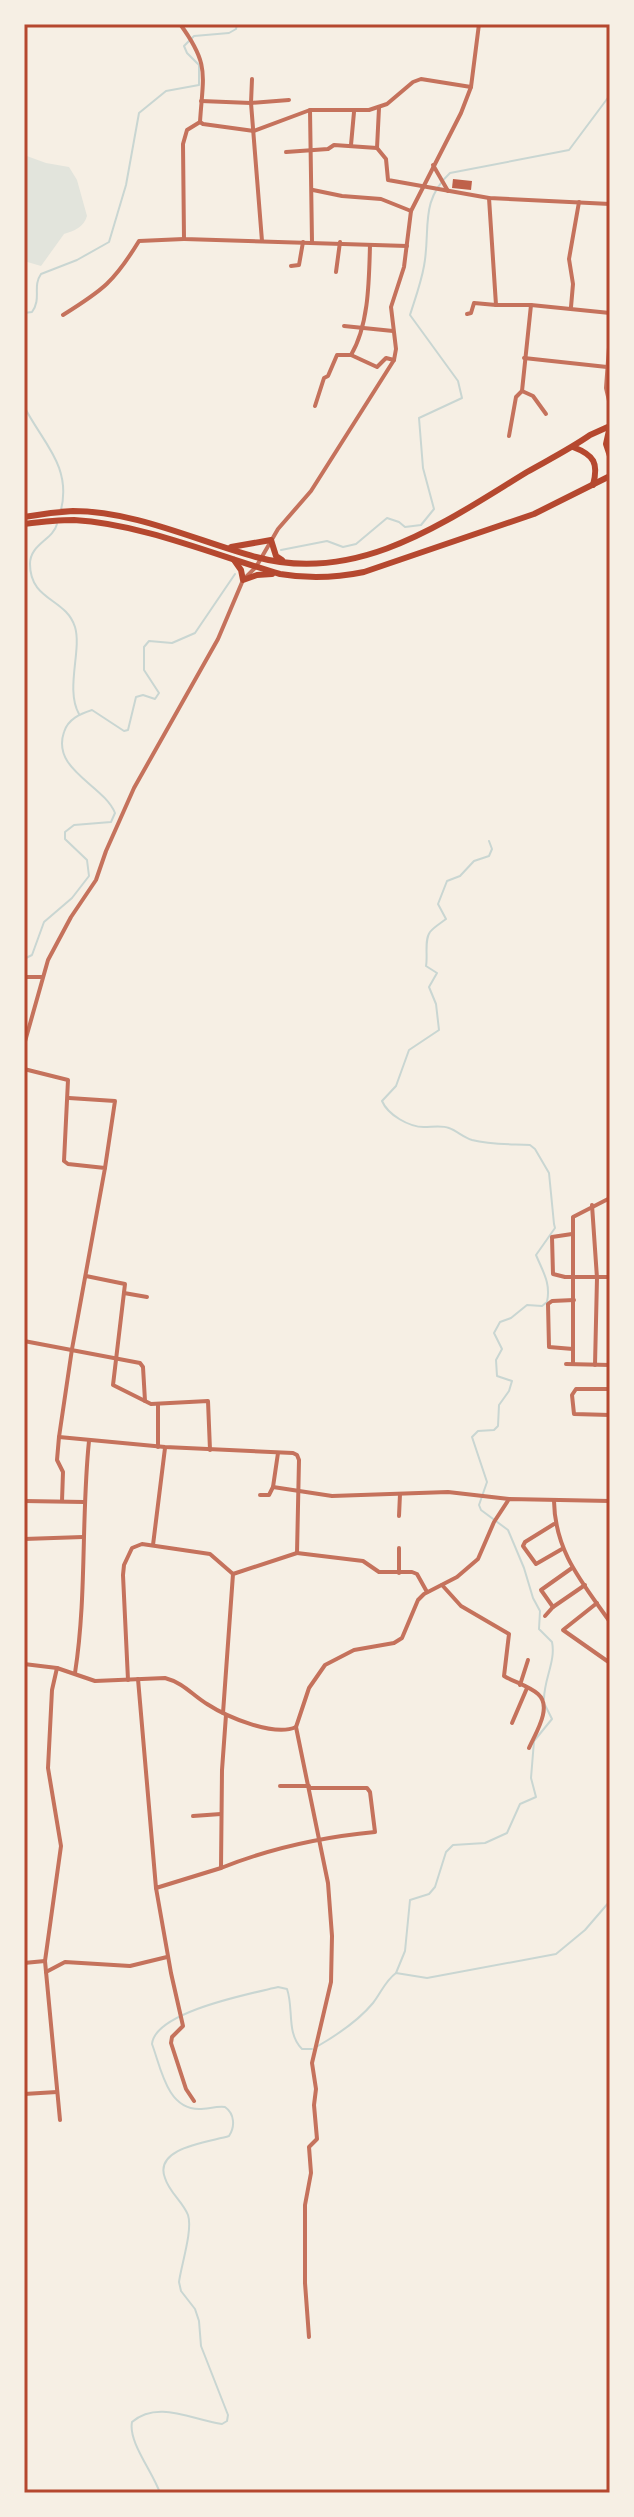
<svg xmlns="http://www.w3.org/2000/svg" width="634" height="2517" font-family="'Sofia Sans Condensed',sans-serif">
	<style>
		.green { fill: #e2e4dc }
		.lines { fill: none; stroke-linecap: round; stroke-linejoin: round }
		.stream { stroke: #c9d6d2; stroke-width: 2 }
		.building { fill: #bf614a }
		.minor { stroke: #c5725c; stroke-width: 4 }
		.tertiary { stroke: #c5725c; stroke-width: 4 }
		.trunk { stroke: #b5482f; stroke-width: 6 }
		.neatline { fill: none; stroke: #b5482f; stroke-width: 3 }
	</style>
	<rect width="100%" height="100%" fill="#f6efe4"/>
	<!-- green -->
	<path class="green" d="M24 155 46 163 69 167 77 180 87 216C84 227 74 231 64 234L41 266 24 261Z"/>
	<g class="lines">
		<!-- stream -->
		<g class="stream">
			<path d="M24 313 32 312C42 298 32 287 41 274L77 260 109 242 126 185 139 113 166 91 199 85V65L187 53 184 46 194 36 229 33 236 29 237 24"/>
			<path d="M24 406C41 441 72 465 61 510"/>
			<path d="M57 524C53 540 30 544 30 564 30 601 66 598 75 627 82 650 65 689 79 714"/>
			<path d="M281 550 327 541 343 547 356 544 387 518 399 522 405 527 421 525 434 509 423 468 419 418 462 398 458 381 410 315C415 299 421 283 424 266 431 229 419 202 450 173L569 150 610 95"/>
			<path d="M489 841 492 849 489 856 474 861 460 876 447 881 438 904 446 919C441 923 434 927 430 932 424 940 428 956 426 966L437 973 429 987 436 1004 439 1030 409 1050 396 1086 382 1101C388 1115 409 1127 424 1127 432 1127 442 1125 449 1128 457 1131 463 1137 472 1140 491 1145 510 1144 530 1145L535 1149 549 1173 554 1224 555 1228 536 1255C543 1272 551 1283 547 1302L542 1306 527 1305 511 1318 500 1322 494 1333 502 1349 496 1360 497 1376 512 1381 509 1391 499 1405 498 1426 494 1430 478 1431 472 1437 487 1482 479 1505 481 1510 508 1530 524 1568 533 1598 540 1611 539 1629 552 1642C556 1661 544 1679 544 1699"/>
			<path d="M24 959 32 955 44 922 72 898 89 876 87 860 65 839V832L74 825 111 822 115 813C104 785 51 770 64 732 68 719 80 714 92 710L124 731 128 730 136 697 143 695 155 699 159 693 144 670V647L149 641 172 643 195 633 235 574"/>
			<polyline points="396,1973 405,1951 410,1900 429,1894 435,1887 446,1852 453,1845 485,1843 507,1833 520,1804 536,1797 531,1778 534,1741 552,1719 545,1705"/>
			<path d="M318 2046C337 2035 359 2020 373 2003 381 1993 385 1981 396 1973L427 1978 556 1954 585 1930 610 1901"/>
			<path d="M160 2493C153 2472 128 2442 132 2422 158 2400 192 2420 222 2424L227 2421 228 2415 201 2346 199 2321 195 2309 181 2291 179 2282C181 2266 193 2230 188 2215 183 2202 169 2192 165 2178 153 2147 210 2142 229 2136 235 2127 235 2114 225 2107 216 2106 208 2109 199 2109 167 2109 161 2068 152 2044 155 2012 249 1994 278 1987L287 1989C294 2009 286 2033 302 2049H312"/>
		</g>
	</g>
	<!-- building -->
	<polygon class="building" points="453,179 472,181 471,190 452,188"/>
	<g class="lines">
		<!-- minor -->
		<g class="minor">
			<path d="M180 24C210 65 203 74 200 122L203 124 254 131 310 110H369L387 104 413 82 421 79 471 87"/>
			<polyline points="252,79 251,103 262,241"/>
			<polyline points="201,101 251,103 289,100"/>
			<polyline points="379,108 377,148 386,159 388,180 489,198 610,204"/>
			<polyline points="310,110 312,242"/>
			<polyline points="200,122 187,130 183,144 184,239 407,246"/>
			<polyline points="351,145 354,112"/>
			<polyline points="286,152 328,149 334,145 377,148"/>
			<polyline points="433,165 448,191"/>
			<polyline points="313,190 342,196 381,199 411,211"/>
			<polyline points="489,198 496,305 531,305 522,391 516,397 509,436"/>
			<polyline points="291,266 299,265 303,242"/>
			<polyline points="336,272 340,242"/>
			<polyline points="531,305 610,313"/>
			<polyline points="571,307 573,284 569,259 579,202"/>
			<polyline points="467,314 471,313 474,303 496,305"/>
			<path d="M63 315C103 290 114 282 139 241L184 239"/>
			<polyline points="344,326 393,331"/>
			<polyline points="610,334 606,388 610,405"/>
			<polyline points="351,355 377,367 386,358 394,360"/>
			<polyline points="524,358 607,367"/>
			<polyline points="522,391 533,396 546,414"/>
			<path d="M315 406 324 378 328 376 337 355H351C369 325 369 280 370 245"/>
			<polyline points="24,977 42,977"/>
			<polyline points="24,1045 48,960 71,917 96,880 106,851 134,788 218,639 243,580 256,567 278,529 311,491 394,360 396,349 391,307 404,267 411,211 461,113 471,87 479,24"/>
			<polyline points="24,1069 68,1080 64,1161 68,1164 105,1168 72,1349 59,1437 165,1447 293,1453 297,1455 299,1460 297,1553 233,1574 223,1713"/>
			<polyline points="69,1098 115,1101 105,1168"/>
			<polyline points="592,1205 597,1278 595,1365"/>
			<polyline points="572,1234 552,1237 553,1274 565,1277 610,1277"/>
			<polyline points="86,1276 125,1284 113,1385 151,1404 208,1401 210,1450"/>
			<polyline points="124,1293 147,1297"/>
			<polyline points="24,1341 140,1363 143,1367 145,1401"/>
			<polyline points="573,1349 549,1347 548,1304 552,1301 574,1300"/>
			<polyline points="566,1364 610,1365"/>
			<polyline points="573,1364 573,1217 610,1198"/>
			<polyline points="610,1389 576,1389 572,1395 574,1414 610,1415"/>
			<polyline points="59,1437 57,1460 63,1472 62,1501"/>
			<polyline points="158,1447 158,1405"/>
			<polyline points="273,1487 332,1496 448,1492 509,1499"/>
			<polyline points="260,1495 269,1495 273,1487 278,1453"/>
			<polyline points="24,1501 84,1502"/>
			<path d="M554 1501C555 1552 582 1582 610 1622"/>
			<polyline points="399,1516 400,1494"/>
			<polyline points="554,1524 525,1542 523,1546 536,1564 562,1549"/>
			<polyline points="24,1539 83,1537"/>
			<polyline points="153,1545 165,1448"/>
			<polyline points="297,1553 363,1561 379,1572 412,1572 417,1574 427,1592"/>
			<polyline points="399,1573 399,1548"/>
			<path d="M442 1585 461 1606 509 1634 504 1676C514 1682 529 1686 538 1694 553 1707 535 1734 529 1748"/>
			<polyline points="597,1603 563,1630 610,1663"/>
			<polyline points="553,1607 541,1590 572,1568"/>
			<polyline points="545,1616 553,1607 585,1585"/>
			<polyline points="57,1668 52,1690 48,1768 61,1846 45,1961 60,2120"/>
			<path d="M75 1673C87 1596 81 1518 89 1441"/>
			<polyline points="138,1679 156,1888 221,1868 222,1770 226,1715"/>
			<polyline points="128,1680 123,1575 124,1565 132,1548 142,1544 210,1554 233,1574"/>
			<polyline points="520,1685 528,1660"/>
			<polyline points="512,1723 527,1688"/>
			<polyline points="296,1727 328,1883 332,1936 331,1982 312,2063 316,2089 314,2105 317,2139 309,2147 311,2173 305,2205 305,2283 309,2337"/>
			<polyline points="280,1786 309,1786"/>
			<polyline points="193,1816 221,1814"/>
			<path d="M221 1868C271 1848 322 1837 375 1832L370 1792 367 1788H309"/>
			<polyline points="156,1888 171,1973 183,2026 172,2037 171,2043 186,2089 194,2101"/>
			<polyline points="24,1963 45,1961"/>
			<polyline points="46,1972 65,1962 130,1966 167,1957"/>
			<polyline points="24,2094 57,2092"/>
		</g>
		<!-- tertiary -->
		<path class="tertiary" d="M24 1664 57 1668 95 1681 165 1678C184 1683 192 1695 207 1704 227 1717 274 1737 296 1727L309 1688 325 1665 354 1650 394 1643 402 1638 418 1600 424 1594 457 1577 478 1559 494 1522 509 1499 610 1501"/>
		<!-- trunk -->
		<g class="trunk">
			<polyline points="610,426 606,444 610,456"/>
			<path d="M573 447C594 455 599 463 593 485"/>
			<path d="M24 517C40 514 56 512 73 511 135 511 197 541 256 557 358 585 445 522 527 472 548 460 570 449 590 435L610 426"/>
			<path d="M24 524C40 522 57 520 74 520 142 524 215 555 280 574 309 579 335 578 364 572L534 514 610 476"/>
			<polyline points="231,547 271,540 276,556 282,560"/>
			<polyline points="234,560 241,570 243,580 257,575 272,574"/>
		</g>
	</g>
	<!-- border -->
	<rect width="634" height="2517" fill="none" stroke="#f6efe4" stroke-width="52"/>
	<rect x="26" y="26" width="582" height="2465" class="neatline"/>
</svg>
